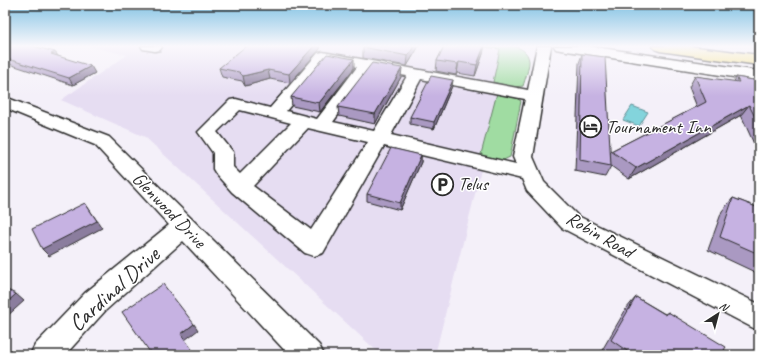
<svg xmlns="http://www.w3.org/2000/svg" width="764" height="360" font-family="Caveat,sans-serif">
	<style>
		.built { fill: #e6ddf2 }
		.green { fill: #a0dca2; stroke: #668466 }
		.water { fill: #83d4dc; stroke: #609095 }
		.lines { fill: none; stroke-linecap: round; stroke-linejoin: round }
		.minor-casing { stroke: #2b2b2b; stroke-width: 3 }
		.highway-casing { stroke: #2b2b2b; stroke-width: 3 }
		.minor { fill: #fff; fill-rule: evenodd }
		.highway { fill: #f5e382; fill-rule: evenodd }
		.wall { fill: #aa99c2; stroke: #2b2b2b }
		.shaded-wall { fill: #8b7d9e; stroke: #2b2b2b }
		.building { fill: #c6b2e2; stroke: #2b2b2b }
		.labels { text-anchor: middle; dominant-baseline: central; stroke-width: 3; stroke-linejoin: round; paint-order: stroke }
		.poi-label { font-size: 19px; fill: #2b2b2b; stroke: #fff; text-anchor: start }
		.street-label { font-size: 19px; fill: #2b2b2b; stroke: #fff }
		.near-street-label { font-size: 23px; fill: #2b2b2b; stroke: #fff }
	</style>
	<rect width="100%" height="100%" fill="#f4f0f9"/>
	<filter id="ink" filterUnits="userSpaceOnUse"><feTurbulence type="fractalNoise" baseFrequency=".025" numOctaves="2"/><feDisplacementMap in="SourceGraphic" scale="8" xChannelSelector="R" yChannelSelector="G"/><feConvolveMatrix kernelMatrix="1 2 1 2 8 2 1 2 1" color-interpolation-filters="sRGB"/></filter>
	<g filter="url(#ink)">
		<!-- built -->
		<polygon class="built" points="88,46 491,46 511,49 435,355 381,355 145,137 61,100 127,55"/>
		<!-- green -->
		<g class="green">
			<path d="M479 46C493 46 527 40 529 61 529 69 525 79 523 86L513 87 493 82 500 49Z"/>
			<polygon points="497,93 511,95 521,101 510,157 499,162 480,158"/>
		</g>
		<!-- water -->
		<polygon class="water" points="632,106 648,112 639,126 623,120"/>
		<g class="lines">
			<defs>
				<g id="minor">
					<polygon points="141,46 161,46 162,47 160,50 155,51 143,49"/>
					<path d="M537 46H551L533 157 544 182 578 216 759 304V331L562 228 527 191 522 179 384 146 323 253 314 256 305 253 232 192 216 174 213 169V153L198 132 230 100 236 99 270 108 318 53 323 52 528 90ZM327 61 357 67 317 119 286 111ZM371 70 407 76 374 131 333 122ZM421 79 525 99 513 157 516 164 391 135ZM240 110 291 123 240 174 233 167V152L217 132ZM308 128 368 142 311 230 253 186Z"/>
					<polygon points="554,46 588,46 759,71 759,81 561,50 556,49"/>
					<polygon points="5,97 109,137 319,345 324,355 289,355 183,241 105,311 65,355 30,355 35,345 85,293 169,225 95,145 5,108"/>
				</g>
				<polygon id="highway" points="652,46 690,46 759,55 759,65 660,51 655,49"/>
			</defs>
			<!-- minor casing -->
			<use href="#minor" class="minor-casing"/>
			<!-- highway casing -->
			<use href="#highway" class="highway-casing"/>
			<!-- minor -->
			<use href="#minor" class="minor"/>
			<!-- highway -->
			<use href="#highway" class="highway"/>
		</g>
		<!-- wall -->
		<g class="wall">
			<polygon points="5,46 55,52 58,56 95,73 73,85 9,64 6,61 5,61"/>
			<polygon points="314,46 320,46 320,49 290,83 270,79 245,86 242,81 222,77 219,68"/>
			<polygon points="364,46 419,46 407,66 363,58 363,47"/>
			<polygon points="444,46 485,46 483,54 475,76 457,73 456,75 436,71 437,61"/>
			<polygon points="582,54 610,154 611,151 697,107 689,87 695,76 734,82 736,77 759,81 759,155 741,115 629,179 611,166 605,177 575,171 579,63"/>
			<polygon points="354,68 320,112 292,106 291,97"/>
			<polygon points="401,77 375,124 339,116 338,107"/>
			<polygon points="452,86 434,129 410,124 410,117"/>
			<polygon points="421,155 421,162 400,210 367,201 367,194"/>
			<polygon points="733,198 759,208 759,274 708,250 722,211"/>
			<polygon points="636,297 665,314 668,312 732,355 606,355 601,352 626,309"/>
		</g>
		<!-- shaded-wall -->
		<g class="shaded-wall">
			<polygon points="314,46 320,46 320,49 290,83 289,74"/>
			<polygon points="414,46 419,46 407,66 408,56"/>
			<polygon points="484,46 483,54 475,76 477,65"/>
			<polygon points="55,52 59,58 51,54"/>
			<polygon points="354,59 354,68 320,112 319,103"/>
			<polygon points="459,62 457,73 456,75 458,64"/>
			<polygon points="91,66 95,73 73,85 69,78"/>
			<polygon points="402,68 401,77 375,124 375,114"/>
			<polygon points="268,70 270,79 245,86 243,76"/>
			<polygon points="453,80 452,86 434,129 434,122"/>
			<polygon points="749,105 741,115 629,179 636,168"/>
			<polygon points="421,155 421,162 400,210 400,203"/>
			<polygon points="85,203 102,228 49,256 42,249"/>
			<polygon points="16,294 24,301 5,318 5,304"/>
			<polygon points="194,324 198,330 185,340 181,334"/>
		</g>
		<!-- building -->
		<g class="building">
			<polygon points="5,46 33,46 55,52 51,54 91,66 69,78 5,58 8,56 5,55"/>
			<polygon points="246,46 314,46 289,74 268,70 243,76 239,72 219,68"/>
			<polygon points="364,46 414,46 408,56 363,47"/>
			<polygon points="444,46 484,46 477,65 459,62 458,64 437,61"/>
			<polygon points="327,54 354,59 319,103 291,97"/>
			<polygon points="582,54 605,57 611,166 580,160"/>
			<polygon points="372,63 402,68 375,114 338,107"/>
			<polygon points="431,76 453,80 434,122 410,117"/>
			<polygon points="695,76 739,82 736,77 759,81 759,125 749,105 636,168 611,151 706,102"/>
			<polygon points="391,148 421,155 400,203 367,194"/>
			<polygon points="733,198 759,208 759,254 720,237"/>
			<polygon points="85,203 97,221 42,249 32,229"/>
			<polygon points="163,284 194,324 181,334 196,355 152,355 122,312"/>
			<polygon points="5,289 16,294 5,304"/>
			<polygon points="636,297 666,315 668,312 726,347 724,350 732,355 633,355 611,340"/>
		</g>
	</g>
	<!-- sky -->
	<linearGradient id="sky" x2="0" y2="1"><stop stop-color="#7fc1e3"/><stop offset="0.48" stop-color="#faf8fc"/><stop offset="1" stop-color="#faf8fc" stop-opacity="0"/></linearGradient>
	<rect width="764" height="96" fill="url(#sky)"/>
	<!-- icons -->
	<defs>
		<symbol id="hotel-ring" viewBox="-11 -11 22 22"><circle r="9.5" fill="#fff" stroke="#2b2b2b" stroke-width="1.5"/><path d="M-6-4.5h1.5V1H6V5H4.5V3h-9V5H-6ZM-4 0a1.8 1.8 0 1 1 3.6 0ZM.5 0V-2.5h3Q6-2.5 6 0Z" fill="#2b2b2b"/></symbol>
		<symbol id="parking-ring" viewBox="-11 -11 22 22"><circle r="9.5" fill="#fff" stroke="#2b2b2b" stroke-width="1.5"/><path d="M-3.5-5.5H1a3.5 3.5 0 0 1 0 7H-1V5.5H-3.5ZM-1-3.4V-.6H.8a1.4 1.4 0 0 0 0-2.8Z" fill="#2b2b2b"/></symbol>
	</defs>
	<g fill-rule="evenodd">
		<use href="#hotel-ring" x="578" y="114" width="25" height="25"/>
		<use href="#parking-ring" x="430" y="172" width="25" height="25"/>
	</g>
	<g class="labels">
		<!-- poi labels -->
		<g class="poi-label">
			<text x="606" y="127">Tournament Inn</text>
			<text x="458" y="184">Telus</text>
		</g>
		<!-- street labels -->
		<g class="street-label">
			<text transform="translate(169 210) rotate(46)">Glenwood Drive</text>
			<text transform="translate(600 235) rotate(30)">Robin Road</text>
		</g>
		<!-- near-street labels -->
		<g class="near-street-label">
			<text transform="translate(114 289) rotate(-42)">Cardinal Drive</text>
		</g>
	</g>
	<!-- margin -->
	<rect width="764" height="360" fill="none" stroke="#fff" stroke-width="20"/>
	<rect x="10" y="10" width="744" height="340" fill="none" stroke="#2b2b2b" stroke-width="1.5" filter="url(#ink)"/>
	<!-- north arrow -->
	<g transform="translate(718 314) rotate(36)" stroke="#ffffff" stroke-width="3" paint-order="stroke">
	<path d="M0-3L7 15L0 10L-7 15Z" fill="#2b2b2b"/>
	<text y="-6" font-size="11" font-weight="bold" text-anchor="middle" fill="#2b2b2b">N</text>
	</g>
</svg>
